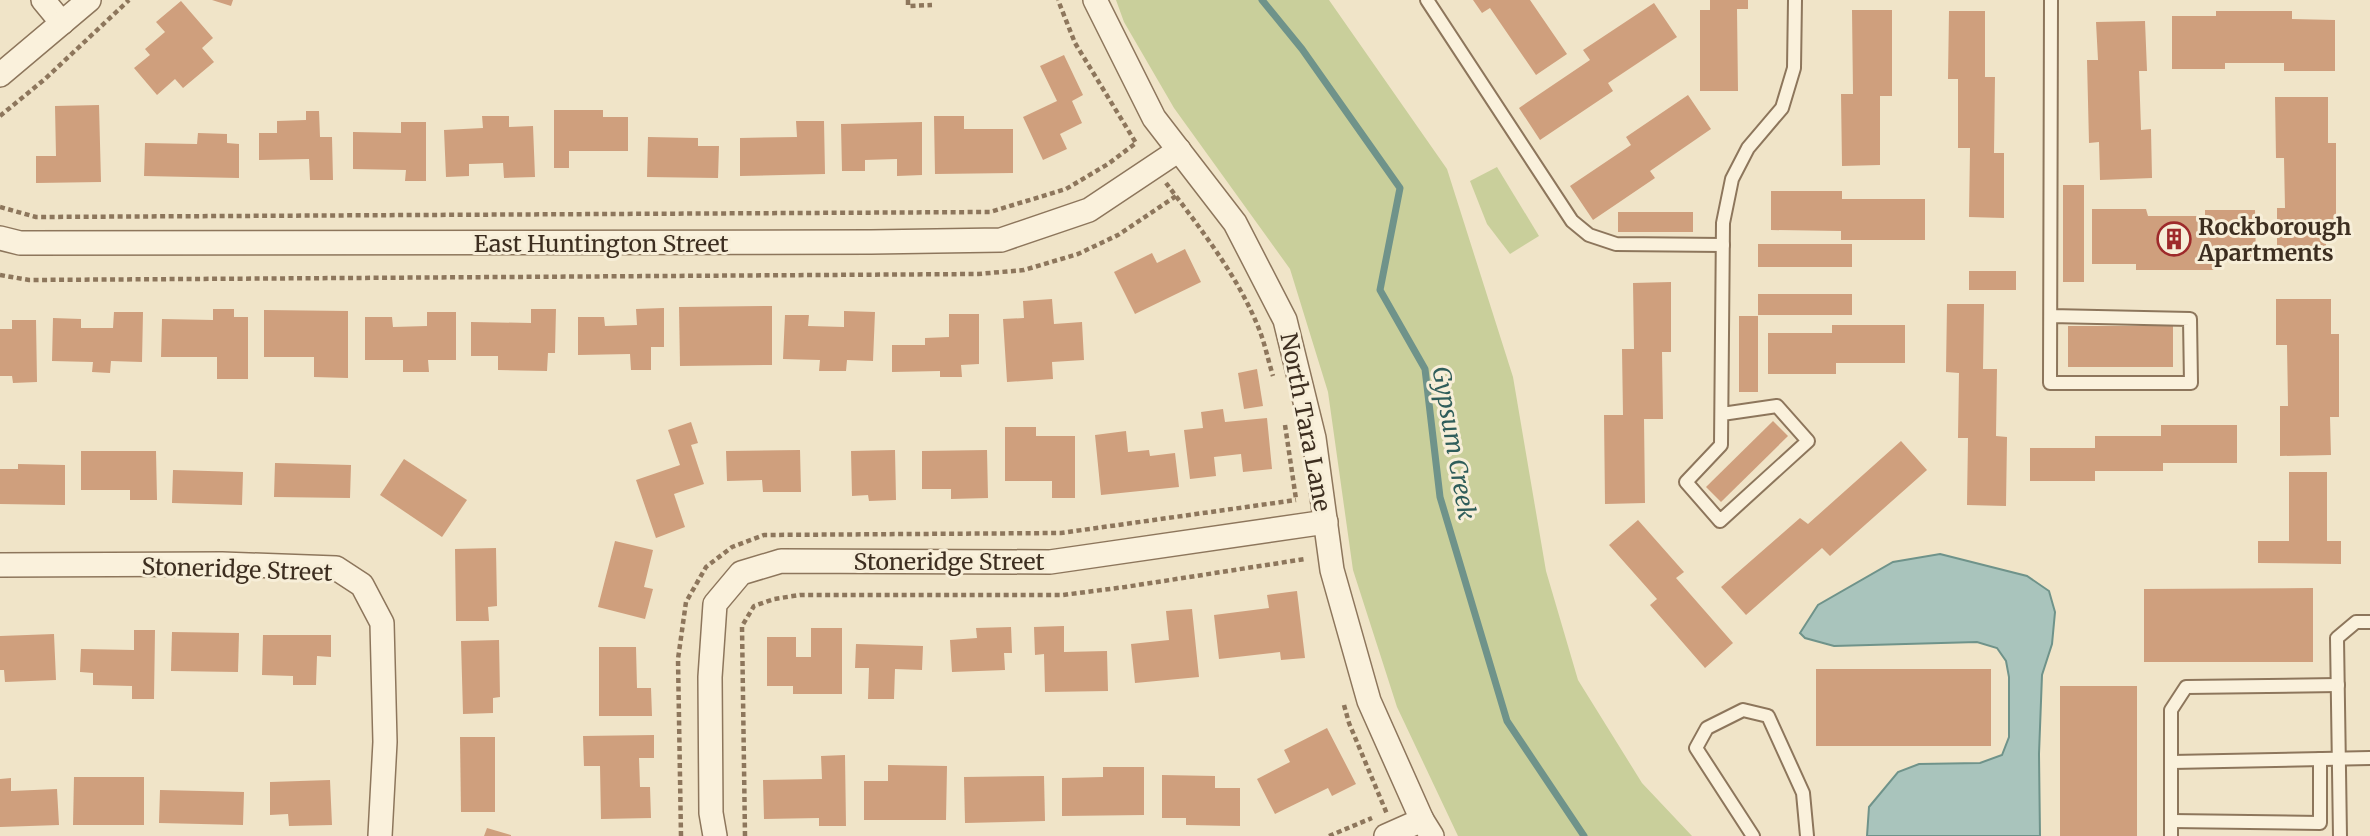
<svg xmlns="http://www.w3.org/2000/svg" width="2370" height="836" font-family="Merriweather,serif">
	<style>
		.green { fill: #c9cf9b }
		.water { fill: #a9c4bc; stroke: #6f938a; stroke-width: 2 }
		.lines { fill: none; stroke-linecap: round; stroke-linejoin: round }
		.stream { stroke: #6f938a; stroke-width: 7 }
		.building { fill: #cf9f7d }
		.lane-casing { stroke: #8d765c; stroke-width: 16 }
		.street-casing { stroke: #8d765c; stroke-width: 26 }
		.path { stroke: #8d765c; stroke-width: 4.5; stroke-dasharray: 5 3.5; stroke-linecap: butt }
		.lane { stroke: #faf1dc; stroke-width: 12 }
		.street { stroke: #faf1dc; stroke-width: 23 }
		.labels { text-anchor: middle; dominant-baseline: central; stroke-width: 6; stroke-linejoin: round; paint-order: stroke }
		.poi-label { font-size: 23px; font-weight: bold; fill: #3d2e20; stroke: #f7eed8; text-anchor: start }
		.street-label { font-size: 23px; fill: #3d2e20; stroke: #f7eed8 }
		.water-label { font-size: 24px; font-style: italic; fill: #2f5d5a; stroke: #f7eed8 }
	</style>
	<rect width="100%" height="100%" fill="#f0e4c8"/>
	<!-- green -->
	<g class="green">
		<polygon points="1116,0 1329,0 1447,169 1513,377 1546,571 1578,680 1642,783 1692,836 1458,836 1397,707 1353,570 1328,392 1290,269 1174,108 1124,22"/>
		<polygon points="1497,167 1539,236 1510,254 1487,224 1470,181"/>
	</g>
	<!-- water -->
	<polygon class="water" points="1940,554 2027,576 2049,591 2055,612 2052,644 2042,675 2039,754 2040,836 1867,836 1869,807 1898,772 1919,764 1980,763 2002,755 2009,737 2009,677 2006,661 1997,648 1977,642 1834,646 1805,638 1800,633 1818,605 1893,562"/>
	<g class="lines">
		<!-- stream -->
		<polyline class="stream" points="1262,0 1302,49 1400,188 1380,290 1425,369 1440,497 1507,721 1584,836"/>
	</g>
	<!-- building -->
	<g class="building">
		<polygon points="212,0 233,0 231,6"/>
		<polygon points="1473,0 1530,0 1567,54 1536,75 1490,8 1482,13"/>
		<polygon points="1710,0 1748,0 1748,9 1737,9 1738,91 1700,91 1700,10 1710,10"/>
		<polygon points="181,1 213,38 202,48 214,62 183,88 175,79 157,95 134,68 150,55 145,49 165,32 156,22"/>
		<polygon points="1654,3 1677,37 1608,83 1613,91 1540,140 1519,108 1590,60 1583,50"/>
		<polygon points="1852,10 1892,10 1892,96 1880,96 1880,165 1842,166 1841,94 1853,94"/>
		<polygon points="1949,11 1985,11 1985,77 1995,77 1994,153 2004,153 2004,218 1969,217 1970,148 1958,148 1958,79 1948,79"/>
		<polygon points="2216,11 2292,11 2292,19 2335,20 2335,71 2284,71 2284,63 2225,63 2225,69 2172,69 2172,16 2216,16"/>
		<polygon points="2145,21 2147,71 2139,71 2141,130 2151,129 2152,178 2100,180 2099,142 2089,143 2087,60 2098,60 2096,22"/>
		<polygon points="1064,55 1083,95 1072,101 1082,123 1060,134 1067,149 1043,160 1023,117 1057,101 1040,66"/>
		<polygon points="1688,95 1711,129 1650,171 1655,178 1593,220 1570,186 1631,145 1626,137"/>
		<polygon points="2275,97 2328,97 2328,143 2336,143 2336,220 2326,220 2326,258 2277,258 2277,208 2285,208 2284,158 2276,158"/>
		<polygon points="99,105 101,182 36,183 36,156 56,156 55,106"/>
		<polygon points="554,110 603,110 603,117 628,117 628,151 569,151 569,168 554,168"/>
		<polygon points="306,111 319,111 320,137 332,137 333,180 310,180 309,159 259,160 259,133 277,133 277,121 306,120"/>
		<polygon points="482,116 509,116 509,127 533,126 535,177 504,178 503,163 469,164 469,176 446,177 444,130 483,128"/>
		<polygon points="934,116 964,116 964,129 1013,129 1013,173 935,174"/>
		<polygon points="796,121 824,121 825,174 740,176 740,138 797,137"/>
		<polygon points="401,122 426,122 426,181 405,181 406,170 353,169 353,132 401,133"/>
		<polygon points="922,122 922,175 897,176 897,159 865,160 865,171 842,171 841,124"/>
		<polygon points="198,133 227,134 227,143 239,144 239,178 144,176 145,143 197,144"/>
		<polygon points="648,137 698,138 698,146 719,146 718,178 647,177"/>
		<rect x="2063" y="185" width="21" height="97"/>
		<polygon points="1771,191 1842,191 1842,199 1925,199 1925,240 1841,240 1841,231 1771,230"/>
		<polygon points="2092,209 2146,209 2148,216 2205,216 2205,210 2255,210 2256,262 2215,262 2215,270 2136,270 2136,264 2092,264"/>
		<rect x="1618" y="212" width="75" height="20"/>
		<rect x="1758" y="244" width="94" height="23"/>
		<polygon points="1185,249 1201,282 1135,314 1114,272 1152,253 1157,263"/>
		<rect x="1969" y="271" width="47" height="19"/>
		<polygon points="1671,282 1671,352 1662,352 1663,419 1644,419 1645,503 1605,504 1604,415 1623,415 1622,349 1634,349 1633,283"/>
		<rect x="1758" y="294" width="94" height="21"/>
		<polygon points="1052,299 1054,324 1082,322 1084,360 1052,362 1053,379 1007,382 1003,319 1024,318 1023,301"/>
		<polygon points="2276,299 2331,299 2331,334 2339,334 2339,417 2330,417 2331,455 2280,456 2280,406 2288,406 2287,345 2276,345"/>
		<polygon points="1947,304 1984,304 1983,369 1997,369 1996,436 2007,437 2006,506 1967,505 1968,438 1958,438 1959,373 1946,372"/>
		<polygon points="772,306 772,365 680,366 679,307"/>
		<polygon points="664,308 664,347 651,347 651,370 631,370 630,354 578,355 578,317 604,317 605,326 637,325 636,309"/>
		<polygon points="213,309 234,309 234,317 248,317 248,379 217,379 217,357 161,357 162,319 213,320"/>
		<polygon points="531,309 556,309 555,353 548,353 547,371 498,370 498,356 471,356 471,322 531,323"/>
		<polygon points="264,310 348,311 348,378 314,377 314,357 264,357"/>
		<polygon points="844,311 875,312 873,361 847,360 846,371 819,371 820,360 783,359 785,315 809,315 808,326 844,327"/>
		<polygon points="114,312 143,312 142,362 111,361 110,373 92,372 93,362 52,361 53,318 81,319 81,328 113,328"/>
		<polygon points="427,312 456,312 456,360 428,360 429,372 403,372 403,360 365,360 365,317 392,317 393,327 427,326"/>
		<polygon points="949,314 979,314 979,364 961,365 962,377 940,377 940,371 892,372 892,345 925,345 925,338 949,337"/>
		<rect x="1739" y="316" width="19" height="76"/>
		<polygon points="12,320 36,320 37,382 13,383 12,376 0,376 0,329 12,329"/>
		<polygon points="1832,325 1905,325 1905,363 1836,363 1836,374 1768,374 1768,333 1832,333"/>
		<rect x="2068" y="326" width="105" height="41"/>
		<polygon points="1257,369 1263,406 1244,409 1238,373"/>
		<polygon points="1223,409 1225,422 1267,418 1272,469 1243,472 1241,454 1214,457 1216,476 1190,479 1184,430 1203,428 1201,412"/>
		<polygon points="1773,421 1788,436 1721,502 1706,487"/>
		<polygon points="691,422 698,443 691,445 704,484 674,494 685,527 656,538 636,480 680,465 668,430"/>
		<polygon points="2161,425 2237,425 2237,463 2163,463 2163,471 2095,471 2095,481 2030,481 2030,448 2095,448 2095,436 2161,436"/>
		<polygon points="1005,427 1036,427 1036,436 1075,436 1075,498 1052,498 1052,481 1005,481"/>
		<polygon points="1126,431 1128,452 1149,450 1150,456 1175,453 1179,487 1101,495 1095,435"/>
		<polygon points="1901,441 1927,470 1830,556 1822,548 1746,615 1721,587 1800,518 1808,524"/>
		<polygon points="800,450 801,492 763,492 762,480 727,481 726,451"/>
		<polygon points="895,450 896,500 869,501 868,495 852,496 851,451"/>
		<polygon points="987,450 988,498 951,499 951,489 922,489 922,451"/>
		<polygon points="81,451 156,451 157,500 130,500 130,490 81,490"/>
		<polygon points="404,459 467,500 442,537 380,495"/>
		<polygon points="275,463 351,465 350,498 274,497"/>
		<polygon points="18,464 65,465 65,505 0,504 0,469 18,469"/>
		<polygon points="173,470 243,472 242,505 172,503"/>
		<polygon points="2289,472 2327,472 2327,541 2341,541 2341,564 2258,563 2258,541 2289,541"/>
		<polygon points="1638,520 1684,572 1676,578 1733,643 1705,668 1650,605 1657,599 1609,545"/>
		<polygon points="615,541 653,550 644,587 653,589 645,619 598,607"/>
		<polygon points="496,548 497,606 488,607 489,621 456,621 455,549"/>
		<polygon points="2313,588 2313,662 2144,662 2144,589"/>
		<polygon points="1297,591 1305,658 1281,660 1280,652 1219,659 1214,615 1269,608 1267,595"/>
		<polygon points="1192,609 1199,677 1135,683 1131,644 1169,640 1166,611"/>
		<polygon points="1064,626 1064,652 1107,651 1108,691 1045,692 1044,654 1035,655 1034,627"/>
		<polygon points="1011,627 1012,653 1004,653 1005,670 952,672 950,640 977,638 976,628"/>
		<polygon points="811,628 842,628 842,694 793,694 793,686 767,686 767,637 796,637 796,657 811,657"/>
		<polygon points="134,630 155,630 154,699 132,699 132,686 93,685 93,673 80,672 81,649 134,650"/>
		<polygon points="172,632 239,633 238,672 171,671"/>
		<polygon points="54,634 56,680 5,682 4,670 0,670 0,636"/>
		<polygon points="263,635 331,635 331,657 317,656 316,685 293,685 293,676 262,675"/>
		<polygon points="499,640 500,697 493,698 493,713 463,714 461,641"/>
		<polygon points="856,644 923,646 922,670 895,669 894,699 868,699 869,668 855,668"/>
		<polygon points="599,647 636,647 637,688 651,688 652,716 599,716"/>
		<rect x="1816" y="669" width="175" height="77"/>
		<rect x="2060" y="686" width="77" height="150"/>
		<polygon points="1327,728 1356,784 1332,796 1328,788 1275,814 1257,779 1290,762 1284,750"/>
		<polygon points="654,735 654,758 639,758 640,787 650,787 651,818 601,819 600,766 584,766 583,736"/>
		<polygon points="460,737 495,737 495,812 461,812"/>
		<polygon points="845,755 846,826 819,826 819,818 764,819 763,780 822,779 821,756"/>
		<polygon points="888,765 947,766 946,820 864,820 864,781 888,781"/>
		<polygon points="1103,767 1144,767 1144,815 1062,816 1062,778 1103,777"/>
		<polygon points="1162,775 1215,776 1215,788 1240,788 1240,826 1186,825 1186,818 1162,818"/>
		<polygon points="1044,776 1045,821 965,823 964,777"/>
		<polygon points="74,777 144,777 144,825 73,825"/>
		<polygon points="11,778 11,791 57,789 59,825 0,827 0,779"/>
		<polygon points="330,780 332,825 289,826 288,814 270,815 270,782"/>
		<polygon points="160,790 244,792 243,825 159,823"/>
		<polygon points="487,828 511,835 511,836 484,836"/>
	</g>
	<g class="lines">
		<defs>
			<g id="lane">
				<polyline points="1427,0 1572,221 1589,235 1616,244 1723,245"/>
				<polyline points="2051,316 2190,319 2191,383 2050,383 2051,0"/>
				<polyline points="1722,414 1777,406 1808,441 1720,521 1686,482 1721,445 1723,223 1732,179 1748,148 1782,108 1794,68 1795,0"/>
				<polyline points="2172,762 2370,758"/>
				<polyline points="2172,821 2320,823 2320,759"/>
				<polyline points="1753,836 1696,748 1707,728 1743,710 1768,716 1803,793 1807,836"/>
				<polyline points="2171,836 2171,710 2186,687 2338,685"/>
				<polyline points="2340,836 2337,638 2356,622 2370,622"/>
			</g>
			<g id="street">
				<polyline points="43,0 62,23"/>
				<polyline points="1095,0 1154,118 1235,223 1285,320 1314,438 1332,570 1369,701 1422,820 1432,836"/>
				<polyline points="0,75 89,0"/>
				<polyline points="0,238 20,243 871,242 1001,240 1089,210 1179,150"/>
				<polyline points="0,565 222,564 336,568 362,585 382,623 385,742 380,836"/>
				<polyline points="715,836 711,813 710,677 715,604 741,573 781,561 1050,562 1326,522"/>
				<polyline points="1386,836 1422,820"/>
			</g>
		</defs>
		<!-- lane casing -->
		<use href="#lane" class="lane-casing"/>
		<!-- street casing -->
		<use href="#street" class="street-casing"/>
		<!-- path -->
		<g class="path">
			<polyline points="908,0 908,6 932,5"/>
			<polyline points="0,116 45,79 129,0"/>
			<path d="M1166 183C1200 228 1238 276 1259 329 1265 344 1268 360 1273 376"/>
			<polyline points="0,207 36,217 990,212 1066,189 1108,164 1136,143 1075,43 1058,0"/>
			<polyline points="0,275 29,280 978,274 1024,270 1078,254 1118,235 1176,196"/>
			<polyline points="1285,425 1296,499"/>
			<polyline points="1344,705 1349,723 1387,814"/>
			<polyline points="681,836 678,659 686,602 706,567 732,547 764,535 1061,533 1296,500"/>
			<polyline points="745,836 742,626 754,606 774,599 800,595 1063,595 1125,587 1305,559"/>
			<polyline points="1329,836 1372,818"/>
		</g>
		<!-- lane -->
		<use href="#lane" class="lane"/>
		<!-- street -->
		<use href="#street" class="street"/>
	</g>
	<!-- icons -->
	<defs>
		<symbol id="building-ring" viewBox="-11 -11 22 22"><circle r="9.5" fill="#f7eed8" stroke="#9e2a2b" stroke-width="1.5"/><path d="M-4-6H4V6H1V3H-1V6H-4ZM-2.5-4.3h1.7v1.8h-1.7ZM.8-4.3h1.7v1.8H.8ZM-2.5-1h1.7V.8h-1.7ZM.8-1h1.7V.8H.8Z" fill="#9e2a2b"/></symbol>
	</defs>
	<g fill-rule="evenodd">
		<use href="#building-ring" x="2155" y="220" width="38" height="38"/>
	</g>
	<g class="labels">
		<!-- poi labels -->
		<g class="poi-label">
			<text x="2198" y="226">Rockborough<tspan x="2198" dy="26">Apartments</tspan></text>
		</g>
		<!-- street labels -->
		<g class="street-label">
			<text x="601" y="243">East Huntington Street</text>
			<text transform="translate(1306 422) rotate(79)">North Tara Lane</text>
			<text x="949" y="561">Stoneridge Street</text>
			<text transform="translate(237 569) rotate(2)">Stoneridge Street</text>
		</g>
		<!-- water labels -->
		<g class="water-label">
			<text transform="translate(1454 443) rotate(80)">Gypsum Creek</text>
		</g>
	</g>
</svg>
